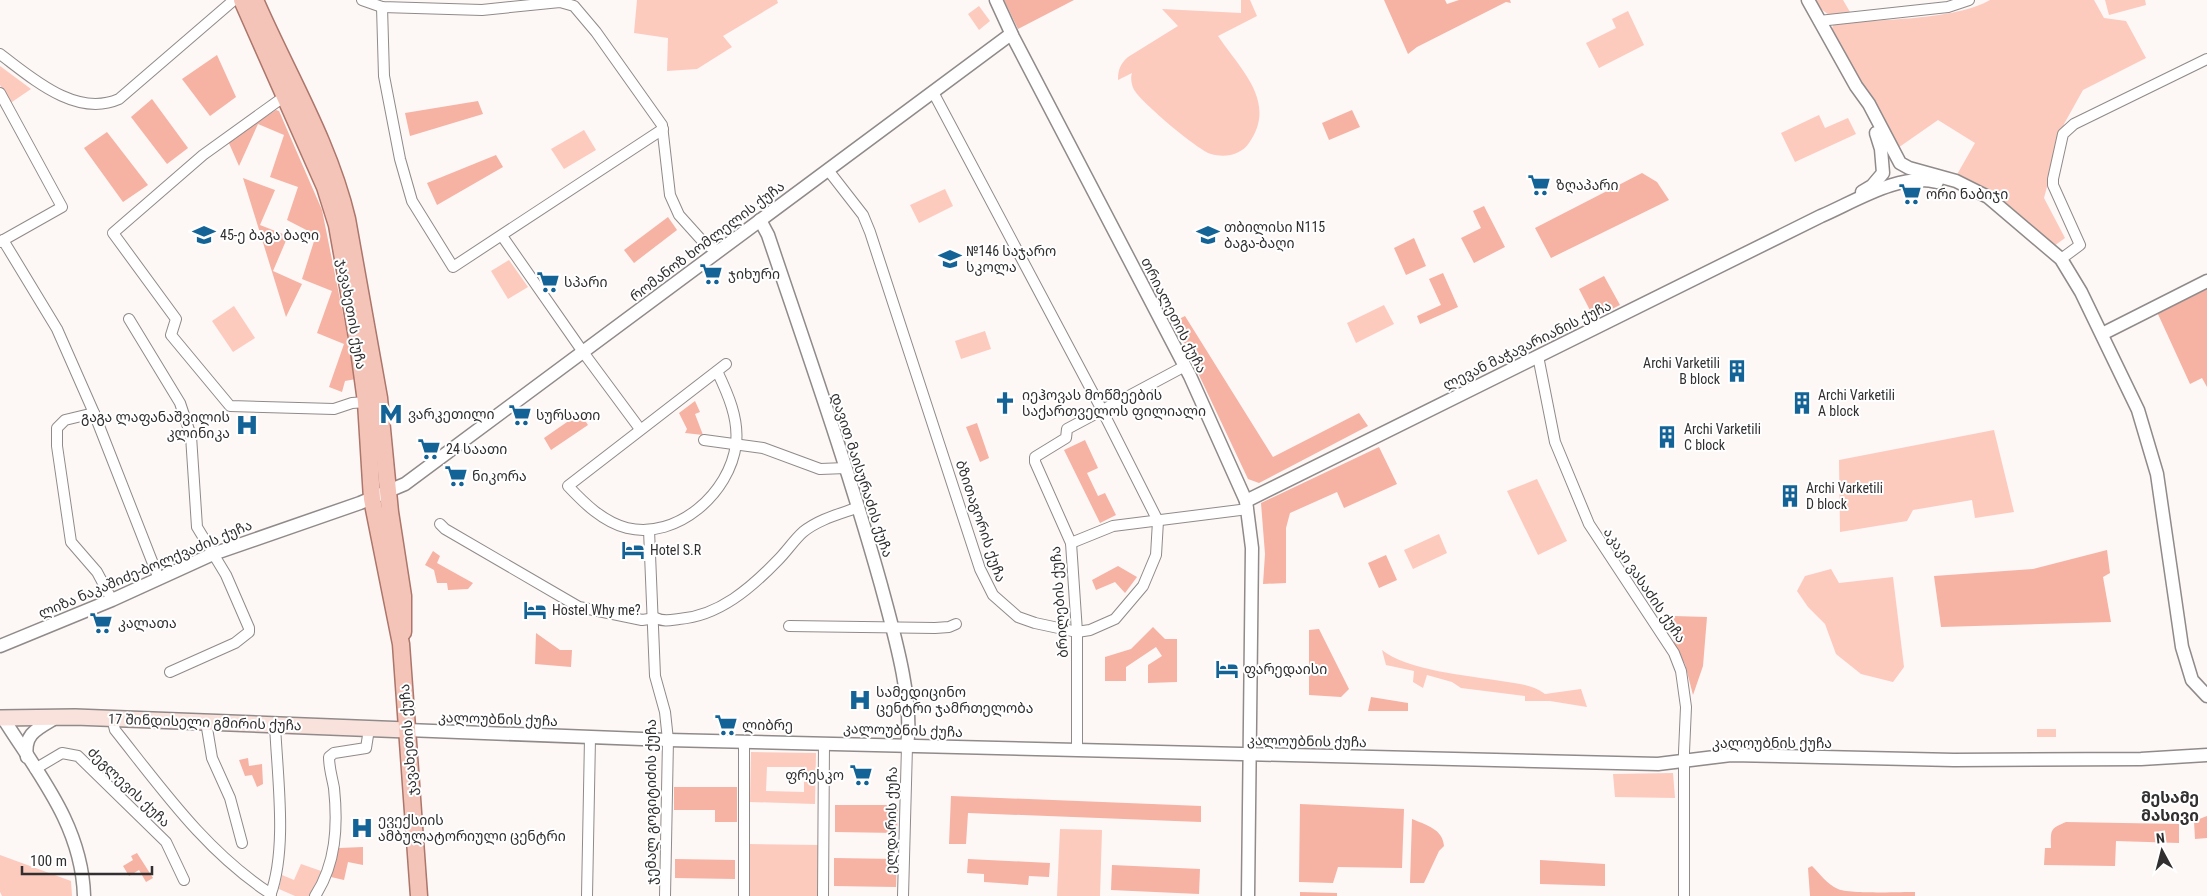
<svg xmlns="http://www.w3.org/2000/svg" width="2207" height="896" font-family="'Roboto Condensed','Noto Sans Georgian',sans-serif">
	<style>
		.green { fill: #fdcabe; fill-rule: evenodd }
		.forest { fill: #f6b2a3 }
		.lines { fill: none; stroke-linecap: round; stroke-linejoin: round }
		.minor-casing { stroke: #908b8a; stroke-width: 12 }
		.tertiary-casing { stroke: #908b8a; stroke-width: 15 }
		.secondary-casing { stroke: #908b8a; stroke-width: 18 }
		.primary-casing { stroke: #ac766a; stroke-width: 19 }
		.minor { stroke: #fff; stroke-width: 10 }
		.tertiary { stroke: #fff; stroke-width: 12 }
		.secondary { stroke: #fae2dc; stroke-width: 15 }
		.primary { stroke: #f5c4b9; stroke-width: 16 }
		.labels { text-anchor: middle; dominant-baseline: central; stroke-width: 4; stroke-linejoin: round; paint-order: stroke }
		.poi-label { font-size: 14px; fill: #312f2f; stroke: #fff; text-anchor: start }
		.street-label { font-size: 14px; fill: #312f2f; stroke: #fff }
		.quarter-label { font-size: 16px; font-weight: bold; fill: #312f2f; stroke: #fff }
	</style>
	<rect width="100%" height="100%" fill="#fdf7f6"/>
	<!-- green -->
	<g class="green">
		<polygon points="637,0 777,0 778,3 723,36 732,47 697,69 667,71 668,38 634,33"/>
		<path d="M1241 0H1250L1257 16 1218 36C1240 69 1278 102 1249 143 1241 155 1225 158 1211 154 1199 151 1142 103 1135 91 1132 87 1130 78 1132 73L1118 80C1118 70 1120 64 1128 57L1178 26 1162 9 1241 13Z"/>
		<polygon points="1816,0 1843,0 1850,12 1829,15 1821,9"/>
		<path d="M1990 0H2094L2104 18 2126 21 2146 58 2083 90 2064 124 2044 198 2065 238 2054 246C2025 220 1994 185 1955 178L1975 143 1938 120 1895 150 1831 31 1834 23C1874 20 1957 20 1990 0Z"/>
		<polygon points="2105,0 2145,0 2146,5 2109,15"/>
		<polygon points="979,6 990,21 979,30 968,14"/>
		<polygon points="1628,11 1644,45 1599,68 1586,43 1616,28 1612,19"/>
		<polygon points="0,66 31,89 9,104 0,85"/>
		<polygon points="1819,115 1825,128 1848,118 1856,134 1795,162 1781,133"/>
		<polygon points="584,130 596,150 564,169 551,149"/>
		<polygon points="945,189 953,206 919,223 910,205"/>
		<polygon points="509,260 528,287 508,299 491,271"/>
		<polygon points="1384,305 1394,324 1356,343 1347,323"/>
		<polygon points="234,306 255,338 233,352 212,321"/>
		<polygon points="985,331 991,349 961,359 955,341"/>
		<polygon points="1994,430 2014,512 1975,518 1972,500 1913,510 1907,521 1840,532 1839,460"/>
		<polygon points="1537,479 1567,541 1538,555 1507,491"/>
		<polygon points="1439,534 1447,553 1413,569 1404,550"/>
		<polygon points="1831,569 1839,583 1893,577 1904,667 1893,682 1861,674 1836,654 1825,624 1808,607 1797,591 1805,576"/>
		<path d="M1382 650C1405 670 1470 676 1501 681 1518 684 1531 684 1545 694L1581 689 1587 707 1550 701H1525V696L1461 688 1452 682 1427 675 1423 688 1413 682 1414 671 1386 665Z"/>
		<rect x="2037" y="729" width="19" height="8"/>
		<path d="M751 752 816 753 815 804 750 802ZM767 767H804V792L766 791Z"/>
		<polygon points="1673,773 1675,798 1615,797 1613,774"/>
		<polygon points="1060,829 1102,830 1100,896 1057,896"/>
		<polygon points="748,844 818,845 817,896 747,896"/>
		<polygon points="0,855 71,881 72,896 2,896 0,892"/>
		<polygon points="301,864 324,872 310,896 295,896 279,889 282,875 294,880"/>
	</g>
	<!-- forest -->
	<g class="forest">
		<polygon points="1004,0 1074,0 1018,29"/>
		<polygon points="1384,0 1445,0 1447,4 1459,0 1510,0 1511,3 1506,2 1417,47 1408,54"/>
		<polygon points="217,55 236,97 210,116 182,79"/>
		<polygon points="152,99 188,148 167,164 131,117"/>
		<polygon points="478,101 483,114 410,136 405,113"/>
		<polygon points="276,110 279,111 322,210 356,379 345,381 342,392 329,387 344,344 317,333 332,291 302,279 316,235 287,220 298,187 270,177 284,135 258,124 239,166 228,141"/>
		<polygon points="1352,110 1360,127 1329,140 1322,123"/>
		<polygon points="107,132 148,185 123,202 84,148"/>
		<polygon points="496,155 503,167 437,205 427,183"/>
		<polygon points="1642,173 1657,182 1669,200 1551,258 1535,228"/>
		<polygon points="243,178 275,190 260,225 288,236 273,271 302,284 286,317"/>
		<polygon points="1484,206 1505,247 1474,263 1461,238 1481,228 1473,211"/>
		<polygon points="668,217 677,230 634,263 624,250"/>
		<polygon points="1414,238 1426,266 1406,275 1394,248"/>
		<polygon points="1443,273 1458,307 1420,324 1417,316 1441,305 1429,279"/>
		<polygon points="1604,276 1620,305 1594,318 1579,289"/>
		<polygon points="2207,287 2207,387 2202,378 2190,384 2157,312"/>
		<polygon points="1185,316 1273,457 1359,413 1368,426 1259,483 1248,479 1175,324 1175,321"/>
		<polygon points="695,401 700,412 695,414 703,435 685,433 687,429 679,413"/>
		<polygon points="580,413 588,425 551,450 544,438"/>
		<polygon points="977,423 989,458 980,462 966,427"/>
		<polygon points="1085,440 1098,468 1087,473 1098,496 1105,493 1116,515 1100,523 1064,450"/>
		<polygon points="1379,447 1397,484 1344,508 1337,492 1290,513 1286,528 1286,583 1263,584 1265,554 1261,503"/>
		<polygon points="2107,550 2110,573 2103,577 2111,622 1941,627 1934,576 2033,569"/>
		<polygon points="433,551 440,556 437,563 473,583 468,589 448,590 447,583 437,583 434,570 425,565"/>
		<polygon points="1386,555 1397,580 1379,588 1368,563"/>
		<polygon points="1118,566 1137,577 1125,593 1115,582 1096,590 1092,580"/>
		<polygon points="1673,616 1707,617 1703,666 1693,695 1685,664 1674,645"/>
		<polygon points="1153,627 1165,639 1177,639 1177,682 1148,683 1148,665 1162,656 1156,647 1126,667 1126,681 1105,681 1105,657 1131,649"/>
		<polygon points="1319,629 1349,689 1341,697 1309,695 1309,630"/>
		<polygon points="536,633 560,650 572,650 571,667 535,664"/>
		<polygon points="1371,697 1408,703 1408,711 1368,711"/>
		<polygon points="248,758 249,766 262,764 263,784 257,787 252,775 245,776 239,760"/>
		<polygon points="674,787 737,787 737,822 715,822 715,810 674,810"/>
		<polygon points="951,796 1201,806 1201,822 968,813 966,844 949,844"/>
		<polygon points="1300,804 1404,809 1402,868 1338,867 1333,883 1299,882"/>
		<polygon points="835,805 898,805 897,833 835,832"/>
		<polygon points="2207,816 2207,838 2195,839 2194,821"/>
		<path d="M1412 819C1426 825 1443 829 1444 846L1439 851 1424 883H1410Z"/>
		<path d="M2066 822 2179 824V843L2116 841 2115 866 2044 865 2045 848H2051C2051 830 2049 829 2066 822Z"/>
		<polygon points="363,847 363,865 348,862 344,880 331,877 339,848"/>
		<polygon points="137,853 153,878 146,882 139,870 129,876 123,866 133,860 131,856"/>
		<polygon points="834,858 897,859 896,887 834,886"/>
		<polygon points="675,859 735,860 735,879 675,878"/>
		<polygon points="968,859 1050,863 1049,877 1029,876 1028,885 984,882 984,874 967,873"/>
		<polygon points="1540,860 1605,864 1605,886 1540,884"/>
		<polygon points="1112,865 1200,869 1199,894 1111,890"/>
		<path d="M1812 866C1820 874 1827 884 1838 889 1848 894 1900 892 1915 892V896H1810L1808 868Z"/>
		<polygon points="1300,892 1337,893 1337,896 1300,896"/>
	</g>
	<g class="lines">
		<defs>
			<g id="minor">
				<polyline points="362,0 382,7 482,10 560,2 574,6 596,32 662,125 670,195 679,215 706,245 719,251"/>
				<polyline points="382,7 384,76 400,159 412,201 453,267 663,129"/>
				<polyline points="1819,21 1948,7 1969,0"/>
				<path d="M0 54C32 78 76 118 119 99L234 0"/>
				<polyline points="0,93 62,207 0,242"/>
				<polyline points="287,98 278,101 203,155 113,233 176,319 171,335 230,406 334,409 352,403 366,402"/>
				<polyline points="828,170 863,215 870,232 980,569 993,595 1018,617 1035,623 1077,632 1090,630 1115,619 1143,586 1156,555 1158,521 1102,410 933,92"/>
				<polyline points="502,236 583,352 640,429"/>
				<polyline points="3,240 57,329 94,413 159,579"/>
				<polyline points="2061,259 2080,245 2053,185 2053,179 2063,134 2074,124 2207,59"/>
				<polyline points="129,319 180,403 191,436 197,527 226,575 249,628 249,632 235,643 170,672"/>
				<polyline points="1538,356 1555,442 1589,524 1674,653 1681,671 1686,707 1684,752 1684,896"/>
				<path d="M717 371C728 394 739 419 736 444 730 493 677 540 627 528 603 522 584 503 568 486L726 364"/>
				<polyline points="94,413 65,420 57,428 57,446 71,542 97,572 112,600"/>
				<polyline points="704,440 763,448 820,469 846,468"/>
				<path d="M440 524 445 529 579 607 642 620 656 618C663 622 671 620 679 619 719 616 751 588 778 560 787 551 794 540 803 532 819 519 840 514 859 507"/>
				<polyline points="649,530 655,676 665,712 668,740 665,896"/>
				<polyline points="1071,543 1113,526 1248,509"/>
				<polyline points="789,626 935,628 949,627 956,624"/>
				<path d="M112 718 115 730C162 789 206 852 271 894"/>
				<polyline points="206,722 212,758 230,798 242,843"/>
				<polyline points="1077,750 1077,632 1071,543 1035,462 1035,457 1066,438 1067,429 1185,366"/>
				<polyline points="35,769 62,753 78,756 166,842 184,880"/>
				<path d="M270 896C288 849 277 775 275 724"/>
				<path d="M315 896C336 864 338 826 334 788 332 777 329 768 329 757L334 753 366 748 369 729"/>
				<polyline points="587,896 590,738"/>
				<polyline points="744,896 744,742"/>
				<polyline points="823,896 824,743"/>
				<polyline points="903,896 907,746"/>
			</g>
			<g id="tertiary">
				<polyline points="996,0 1013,37 1190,376 1246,501 1252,548 1248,896"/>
				<polyline points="1808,0 1856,86 1869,104 1900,163 1909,168 1956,181 1988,197 2061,259 2081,292 2138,410 2157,474 2182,647 2192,680 2207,696"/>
				<polyline points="1862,192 1872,186 1883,173 1881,149 1876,133"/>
				<path d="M760 220 768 235C807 351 848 467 881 585 893 630 914 700 907 746"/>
				<polyline points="2102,334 2207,281"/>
				<path d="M1246 501 1821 216C1854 202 1900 172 1937 182"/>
				<polyline points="0,646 112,600 213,554 360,503 405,484 1011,34"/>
				<path d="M3 718C39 775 82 826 84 896"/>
				<polyline points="407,730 668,740 1658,764 1731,755 1954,760 2141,759 2207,755"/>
				<path d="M27 757C23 733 39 728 57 717"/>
			</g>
			<polyline id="secondary" points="0,718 75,717 407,730"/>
			<g id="primary">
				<polyline points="242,0 325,187 337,225 358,343 366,402 372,499 401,644 419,896"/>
				<path d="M255 0C286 72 329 142 347 219L379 398 390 512 403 596V632"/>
			</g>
		</defs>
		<!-- minor casing -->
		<use href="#minor" class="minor-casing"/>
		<!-- tertiary casing -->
		<use href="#tertiary" class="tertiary-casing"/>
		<!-- secondary casing -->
		<use href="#secondary" class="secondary-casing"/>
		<!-- primary casing -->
		<use href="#primary" class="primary-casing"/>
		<!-- minor -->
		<use href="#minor" class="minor"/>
		<!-- tertiary -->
		<use href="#tertiary" class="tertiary"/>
		<!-- secondary -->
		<use href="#secondary" class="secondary"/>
		<!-- primary -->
		<use href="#primary" class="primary"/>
	</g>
	<!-- icons -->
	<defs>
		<symbol id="supermarket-bare" viewBox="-9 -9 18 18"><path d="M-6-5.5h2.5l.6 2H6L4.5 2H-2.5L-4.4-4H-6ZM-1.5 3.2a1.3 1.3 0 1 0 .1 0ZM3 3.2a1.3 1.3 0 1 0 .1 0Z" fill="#146396" stroke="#fff" stroke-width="2.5" paint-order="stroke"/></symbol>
		<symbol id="school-bare" viewBox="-9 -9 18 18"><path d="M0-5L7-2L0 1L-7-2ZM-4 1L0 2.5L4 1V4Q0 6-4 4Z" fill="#146396" stroke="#fff" stroke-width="2.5" paint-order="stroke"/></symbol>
		<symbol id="building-bare" viewBox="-9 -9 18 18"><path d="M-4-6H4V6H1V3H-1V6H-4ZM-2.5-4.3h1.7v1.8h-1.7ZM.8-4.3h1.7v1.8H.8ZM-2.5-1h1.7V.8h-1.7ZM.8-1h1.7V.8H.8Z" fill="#146396" stroke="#fff" stroke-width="2.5" paint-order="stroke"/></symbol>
		<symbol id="church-bare" viewBox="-9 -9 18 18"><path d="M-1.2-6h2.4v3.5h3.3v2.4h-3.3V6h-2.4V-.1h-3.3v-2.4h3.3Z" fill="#146396" stroke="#fff" stroke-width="2.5" paint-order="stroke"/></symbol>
		<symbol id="metro-bare" viewBox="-9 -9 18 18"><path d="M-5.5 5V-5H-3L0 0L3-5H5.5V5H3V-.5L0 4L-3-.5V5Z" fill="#146396" stroke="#fff" stroke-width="2.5" paint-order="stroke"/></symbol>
		<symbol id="hospital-bare" viewBox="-9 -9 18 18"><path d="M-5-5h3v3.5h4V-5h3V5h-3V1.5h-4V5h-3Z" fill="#146396" stroke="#fff" stroke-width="2.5" paint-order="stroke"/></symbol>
		<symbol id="hotel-bare" viewBox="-9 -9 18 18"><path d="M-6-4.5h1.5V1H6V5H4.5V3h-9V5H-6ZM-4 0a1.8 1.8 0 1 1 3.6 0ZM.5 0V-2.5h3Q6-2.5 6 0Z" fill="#146396" stroke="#fff" stroke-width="2.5" paint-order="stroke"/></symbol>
	</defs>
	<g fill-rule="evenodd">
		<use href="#supermarket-bare" x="1523" y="169" width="32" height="32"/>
		<use href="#supermarket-bare" x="1894" y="178" width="32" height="32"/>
		<use href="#school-bare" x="188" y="219" width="32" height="32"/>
		<use href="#school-bare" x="1192" y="219" width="32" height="32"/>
		<use href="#school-bare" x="934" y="243" width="32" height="32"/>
		<use href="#supermarket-bare" x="695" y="258" width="32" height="32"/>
		<use href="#supermarket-bare" x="532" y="266" width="32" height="32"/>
		<use href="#building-bare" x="1721" y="355" width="32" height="32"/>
		<use href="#church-bare" x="989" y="387" width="32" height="32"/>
		<use href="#building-bare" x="1786" y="387" width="32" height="32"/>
		<use href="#metro-bare" x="375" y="398" width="32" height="32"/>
		<use href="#supermarket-bare" x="504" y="399" width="32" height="32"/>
		<use href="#hospital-bare" x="231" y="409" width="32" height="32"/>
		<use href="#building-bare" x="1651" y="421" width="32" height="32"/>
		<use href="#supermarket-bare" x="413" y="433" width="32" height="32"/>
		<use href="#supermarket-bare" x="440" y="460" width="32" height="32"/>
		<use href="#building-bare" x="1774" y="480" width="32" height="32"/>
		<use href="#hotel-bare" x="617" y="534" width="32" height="32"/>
		<use href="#hotel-bare" x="519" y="594" width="32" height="32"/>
		<use href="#supermarket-bare" x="85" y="607" width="32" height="32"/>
		<use href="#hotel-bare" x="1211" y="653" width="32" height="32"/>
		<use href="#hospital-bare" x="844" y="684" width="32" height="32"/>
		<use href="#supermarket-bare" x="710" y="709" width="32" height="32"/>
		<use href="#supermarket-bare" x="845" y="759" width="32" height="32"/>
		<use href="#hospital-bare" x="346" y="812" width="32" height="32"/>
	</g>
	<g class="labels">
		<!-- poi labels -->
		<g class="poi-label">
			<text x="1556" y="185">ზღაპარი</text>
			<text x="1926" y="194">ორი ნაბიჯი</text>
			<text x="1224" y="227">თბილისი N115<tspan x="1224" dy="16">ბაგა-ბაღი</tspan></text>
			<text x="220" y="235">45-ე ბაგა ბაღი</text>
			<text x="966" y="251">№146 საჯარო<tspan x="966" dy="16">სკოლა</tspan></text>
			<text x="728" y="274">ჯიხური</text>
			<text x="564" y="282">სპარი</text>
			<text x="1720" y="363" text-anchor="end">Archi Varketili<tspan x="1720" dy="16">B block</tspan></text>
			<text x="1022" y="395">იეჰოვას მოწმეების<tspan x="1022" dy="16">საქართველოს ფილიალი</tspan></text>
			<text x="1818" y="395">Archi Varketili<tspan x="1818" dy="16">A block</tspan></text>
			<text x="408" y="414">ვარკეთილი</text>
			<text x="536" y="415">სურსათი</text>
			<text x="230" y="417" text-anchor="end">გაგა ლაფანაშვილის<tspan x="230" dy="16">კლინიკა</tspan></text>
			<text x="1684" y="429">Archi Varketili<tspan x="1684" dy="16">C block</tspan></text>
			<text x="446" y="449">24 საათი</text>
			<text x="472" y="476">ნიკორა</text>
			<text x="1806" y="488">Archi Varketili<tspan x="1806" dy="16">D block</tspan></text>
			<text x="650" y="550">Hotel S.R</text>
			<text x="552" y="610">Hostel Why me?</text>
			<text x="118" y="623">კალათა</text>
			<text x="1244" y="669">ფარედაისი</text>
			<text x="876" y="692">სამედიცინო<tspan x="876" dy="16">ცენტრი ჯამრთელობა</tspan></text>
			<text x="742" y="725">ლიბრე</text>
			<text x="844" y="775" text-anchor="end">ფრესკო</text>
			<text x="378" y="820">ევექსიის<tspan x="378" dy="16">ამბულატორიული ცენტრი</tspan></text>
		</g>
		<!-- street labels -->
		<g class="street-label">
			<text transform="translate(707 241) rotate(-37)">რომანოზ ხომლელის ქუჩა</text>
			<text transform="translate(352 314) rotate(80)">ჯავახეთის ქუჩა</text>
			<text transform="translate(1174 315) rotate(63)">თრიალეთის ქუჩა</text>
			<text transform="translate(1527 345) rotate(-26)">ლევან მაჭავარიანის ქუჩა</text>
			<text transform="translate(862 475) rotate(72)">დავით მაისურაძის ქუჩა</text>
			<text transform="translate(981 521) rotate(71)">ბზითაგორის ქუჩა</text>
			<text transform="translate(145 569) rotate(-23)">ლიზა ნაკაშიძე-ბოლქვაძის ქუჩა</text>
			<text transform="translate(1645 585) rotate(56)">აკაკი ვასაძის ქუჩა</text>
			<text transform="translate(1059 602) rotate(-94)">ბრილების ქუჩა</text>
			<text transform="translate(498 719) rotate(2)">კალოუბნის ქუჩა</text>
			<text transform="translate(205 722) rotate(2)">17 შინდისელი გმირის ქუჩა</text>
			<text transform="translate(903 730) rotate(2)">კალოუბნის ქუჩა</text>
			<text transform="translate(408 740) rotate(-94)">ჯავახეთის ქუჩა</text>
			<text transform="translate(1307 741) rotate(1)">კალოუბნის ქუჩა</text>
			<text x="1772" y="743">კალოუბნის ქუჩა</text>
			<text transform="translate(129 787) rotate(44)">ძეგლევის ქუჩა</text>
			<text transform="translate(651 802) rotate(-90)">ჯემალ გოგიტიძის ქუჩა</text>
			<text transform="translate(891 820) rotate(-89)">ელდარის ქუჩა</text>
		</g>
		<!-- quarter labels -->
		<g class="quarter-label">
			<text x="2170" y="797">მესამე<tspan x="2170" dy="18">მასივი</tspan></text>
		</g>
	</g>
	<!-- north arrow -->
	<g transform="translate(2162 851) rotate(353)" stroke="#ffffff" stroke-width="4" paint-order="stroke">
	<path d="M0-4L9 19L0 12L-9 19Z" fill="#312f2f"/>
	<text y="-8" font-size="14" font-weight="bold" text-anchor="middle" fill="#312f2f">N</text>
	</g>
	<!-- scale -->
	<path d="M22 866v8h130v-8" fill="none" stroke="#312f2f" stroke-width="2.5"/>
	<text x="30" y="866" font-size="15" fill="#312f2f" stroke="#ffffff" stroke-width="4" paint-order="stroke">100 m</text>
</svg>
